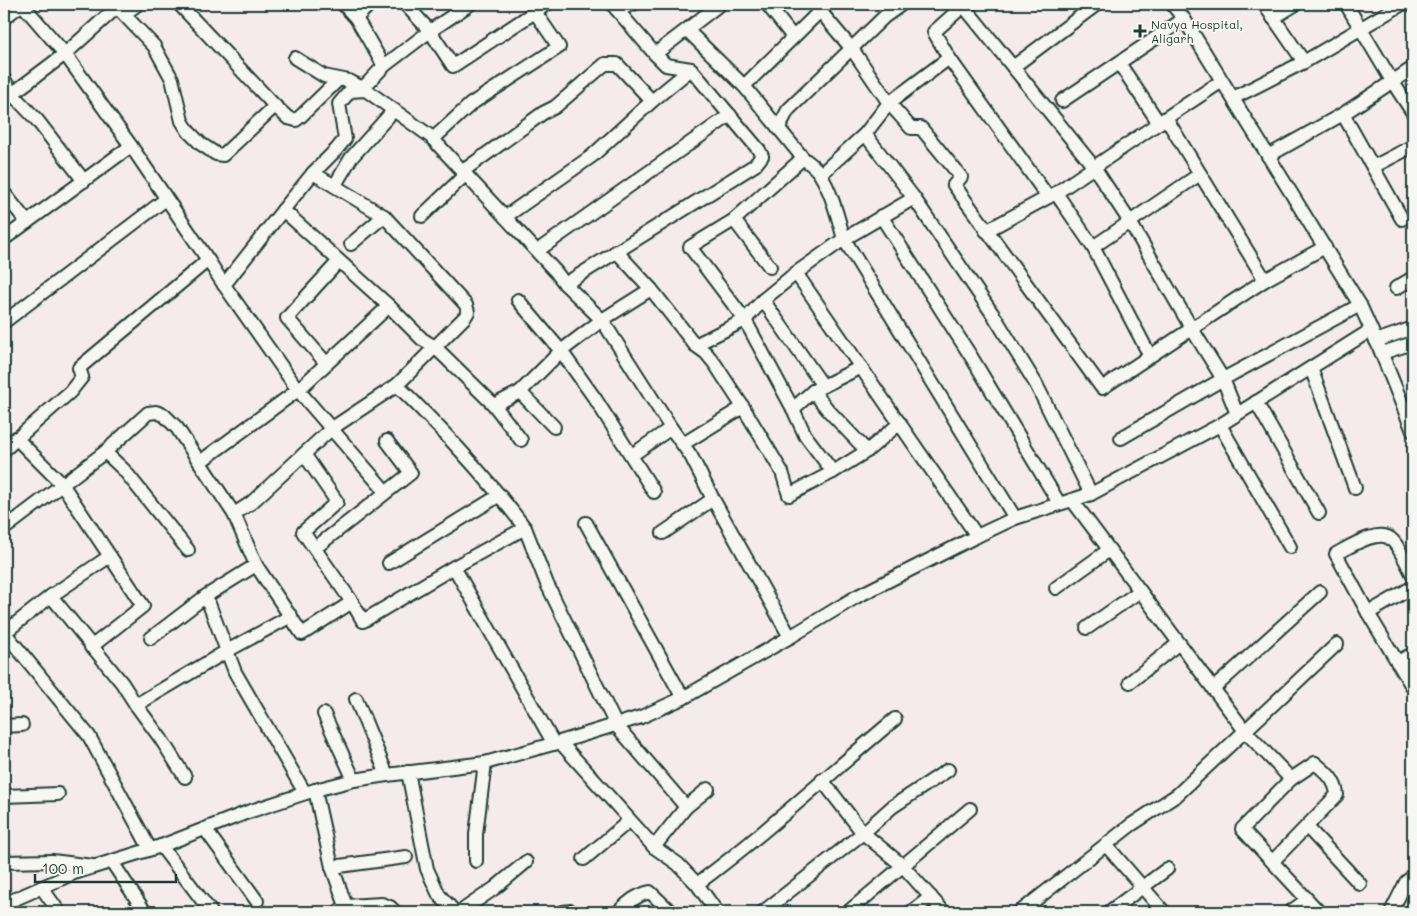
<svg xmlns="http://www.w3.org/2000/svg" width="1417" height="916" font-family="Mali,sans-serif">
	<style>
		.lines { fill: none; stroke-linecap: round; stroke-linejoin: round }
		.minor-casing { stroke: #1f3d34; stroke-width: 16 }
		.minor { stroke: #f6f6f2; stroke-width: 12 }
		.poi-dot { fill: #1f3d34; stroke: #f6f6f2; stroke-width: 2 }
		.labels { text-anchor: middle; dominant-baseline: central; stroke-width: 4; stroke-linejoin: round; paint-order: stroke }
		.poi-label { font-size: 12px; fill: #1f3d34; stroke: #f6f6f2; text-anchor: start }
	</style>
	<rect width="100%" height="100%" fill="#f5ebed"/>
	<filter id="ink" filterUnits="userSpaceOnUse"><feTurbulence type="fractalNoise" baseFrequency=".02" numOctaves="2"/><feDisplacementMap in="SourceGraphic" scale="10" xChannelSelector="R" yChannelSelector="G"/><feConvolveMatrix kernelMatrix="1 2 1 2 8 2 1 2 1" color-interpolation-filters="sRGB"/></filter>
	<g filter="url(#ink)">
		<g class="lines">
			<defs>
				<g id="minor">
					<polyline points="22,4 65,54 131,146 208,260"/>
					<polyline points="114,4 154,46 172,79 182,121 189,132 201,144 216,154 223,155 275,106 179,4"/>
					<polyline points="343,4 356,18 384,66"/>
					<polyline points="405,4 430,31 470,4"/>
					<polyline points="612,4 655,54 720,4"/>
					<polyline points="767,4 793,37"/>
					<polyline points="827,4 820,11 852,49 889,103 911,128 921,128 961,177 954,185 1102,388 1265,280 1166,118 1056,193 1093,247"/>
					<polyline points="962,4 1094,167 1130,222 1192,329 1223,379 1237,414"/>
					<polyline points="1172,4 1184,19 1360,305 1379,347 1413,431"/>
					<polyline points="1264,4 1304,62 1402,4"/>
					<polyline points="1346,4 1392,81 1413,113"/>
					<polyline points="1412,4 1413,6"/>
					<polyline points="963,6 934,32 949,58 1048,197"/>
					<polyline points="618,10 633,4"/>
					<polyline points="124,14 138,4"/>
					<polyline points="4,18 22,4"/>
					<polyline points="356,18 370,4"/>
					<polyline points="1273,18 1296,4"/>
					<polyline points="687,30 744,86 803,158 734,220 690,247 745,320 793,409 805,435 833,472"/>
					<polyline points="295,58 324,76 349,81 363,88 430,136 556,272 565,284 602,320 671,428 691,456 713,499 790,637"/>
					<polyline points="1119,63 1159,123"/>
					<polyline points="1013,67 1097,4"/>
					<polyline points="4,79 12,94 37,120 84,181"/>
					<polyline points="744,86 820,11"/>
					<polyline points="363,88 384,66 430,31 453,66 547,4"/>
					<polyline points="1233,98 1304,62"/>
					<polyline points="4,100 65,54 117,7"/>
					<polyline points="1062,101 1184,19"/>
					<polyline points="275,106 288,118 296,120 301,116 338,80"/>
					<polyline points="1343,114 1402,219"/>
					<polyline points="1166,118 1222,81"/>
					<polyline points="779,127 788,110 884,17 902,4"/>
					<polyline points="865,134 914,198 996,319 1036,384 1091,494"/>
					<polyline points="433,139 471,104 559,47 535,12"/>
					<polyline points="1268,156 1343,114 1413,68"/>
					<path d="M803 158C809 163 816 167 820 174 832 193 838 218 844 239L1015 518"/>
					<polyline points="1373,167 1413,146"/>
					<polyline points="463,171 543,113 555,107 605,64 617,64 652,101"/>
					<polyline points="313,173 336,150 345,139 339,104 350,91 366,90"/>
					<polyline points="821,174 865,134 889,103 949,58"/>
					<polyline points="335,185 351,158 394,110"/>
					<polyline points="4,193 27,222"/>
					<polyline points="422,216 466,174"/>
					<polyline points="881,216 972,358 1059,503"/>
					<polyline points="505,217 592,156 652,101 691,69"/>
					<polyline points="734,220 770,267"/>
					<polyline points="986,231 1054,194"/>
					<polyline points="4,239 131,146"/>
					<polyline points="351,244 384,216"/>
					<polyline points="537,251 730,115"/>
					<polyline points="616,251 651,289 695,345 706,353 715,364 743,407 683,444"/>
					<polyline points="796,273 977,536"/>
					<polyline points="1265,280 1325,247"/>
					<polyline points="565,284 755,165 762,156 759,150 691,69 666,65 655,54"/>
					<polyline points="224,285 283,210"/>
					<polyline points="1396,288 1413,278"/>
					<polyline points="651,289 602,320 561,351 596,400 654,492"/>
					<polyline points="763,300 823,386"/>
					<polyline points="389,306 283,210 313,173 384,216 466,305 468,312 465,317 435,347 494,405 521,440"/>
					<polyline points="4,322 166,199"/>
					<polyline points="1376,341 1413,328"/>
					<polyline points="695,345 745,320 763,300 796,273 844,239 914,198"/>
					<polyline points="1382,353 1413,343"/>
					<polyline points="1150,356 1093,247 1200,174"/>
					<polyline points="326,363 287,318 339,261"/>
					<polyline points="1311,368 1355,488"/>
					<path d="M397 385C443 430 486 476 525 528L454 567"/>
					<polyline points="813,391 828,410 867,451"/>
					<polyline points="520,392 554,427"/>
					<polyline points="1256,402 1319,513"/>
					<polyline points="494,405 520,392 561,351 518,300"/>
					<polyline points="743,407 782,472 789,495 833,472 867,451 900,423"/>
					<polyline points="793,409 813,391 861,367"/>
					<polyline points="1220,425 1290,547"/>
					<polyline points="16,438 62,484 143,606 91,647"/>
					<polyline points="1121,438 1223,379 1360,305"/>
					<polyline points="4,450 70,392 82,377 79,368 208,260 224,285 298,390 386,492"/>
					<polyline points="105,452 124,470 188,550"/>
					<polyline points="304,454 337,502 303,532 352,602"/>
					<polyline points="632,455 671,428"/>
					<polyline points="200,462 298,390 389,306 422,339 435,347 397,385 331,429 251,503 234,514"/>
					<polyline points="1072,500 1245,731 1291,779 1242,829 1319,912"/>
					<polyline points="586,523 683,698"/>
					<polyline points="525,528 547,584 616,725 686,807 708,789"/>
					<polyline points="4,529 105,452 148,413 156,412 164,415 177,428 234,514 256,565 302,634 352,602 363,621 454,567 554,744"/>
					<polyline points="663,533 713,499"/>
					<polyline points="315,548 411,473 387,441"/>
					<polyline points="389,563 500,495"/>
					<polyline points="256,565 206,596 235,672 305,793"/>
					<path d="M1413 575C1407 564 1401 550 1393 541 1381 526 1349 547 1336 554L1368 613 1413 688"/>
					<polyline points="1056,588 1109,550"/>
					<polyline points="51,596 122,683 136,705 161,739 185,777"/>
					<polyline points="1368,613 1413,587"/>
					<polyline points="1087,628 1140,591"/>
					<polyline points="4,633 51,596 110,556"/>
					<polyline points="5,633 89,736 150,849"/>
					<polyline points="151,638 206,596"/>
					<polyline points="1397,662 1413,654"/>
					<polyline points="1130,682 1179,643"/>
					<polyline points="1213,689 1320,592"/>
					<polyline points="356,699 387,775"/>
					<polyline points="136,705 227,651 291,616"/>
					<polyline points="324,714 354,780"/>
					<polyline points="4,726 22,725"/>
					<polyline points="560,742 654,847 678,864 697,884 717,912"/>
					<polyline points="408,772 427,869 439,895 455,912"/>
					<polyline points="822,780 863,833 903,866 944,912"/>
					<polyline points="315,790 332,867 346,906"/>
					<polyline points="4,796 58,794"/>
					<polyline points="1307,827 1360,884"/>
					<polyline points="205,829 257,901"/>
					<polyline points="1106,845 1164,912"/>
					<polyline points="161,846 211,912"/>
					<polyline points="654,847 686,807"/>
					<polyline points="584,859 629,821"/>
					<polyline points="476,861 476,834 485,763"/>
					<path d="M1273 861 1337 795C1336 780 1326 772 1315 763L1291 779"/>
					<polyline points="4,862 52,861 93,866"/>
					<polyline points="112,862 145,912"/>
					<polyline points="332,867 406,857"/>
					<path d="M697 884C766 833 829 774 895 719"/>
					<polyline points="42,888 59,912"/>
					<polyline points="4,904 74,873 161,846 248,812 315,790 354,780 387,775 485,763 560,742 641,717 683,698 790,637 856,597 977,536 1015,518 1091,494 1220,425 1371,330"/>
					<polyline points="338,912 346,906 382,904 390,907 395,912"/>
					<polyline points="460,912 495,888 526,862"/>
					<polyline points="563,912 571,911 572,912"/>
					<path d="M618 912C628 903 636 895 650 892L671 912"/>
					<polyline points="763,912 863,833 892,807 948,770"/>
					<polyline points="848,912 970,809"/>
					<polyline points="911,912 931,897"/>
					<polyline points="1020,912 1131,825 1177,795 1337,644"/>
					<polyline points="1109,912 1167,869"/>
					<polyline points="1290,912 1307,900"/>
					<polyline points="1391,912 1406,882 1411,878 1413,879"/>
				</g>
			</defs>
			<!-- minor casing -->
			<use href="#minor" class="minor-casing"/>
			<!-- minor -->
			<use href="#minor" class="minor"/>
		</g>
	</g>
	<!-- markers -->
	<path class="poi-dot" d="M1137.5 23.5h5v5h5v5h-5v5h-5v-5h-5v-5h5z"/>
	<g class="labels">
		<!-- poi labels -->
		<g class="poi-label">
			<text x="1151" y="24">Navya Hospital,<tspan x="1151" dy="14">Aligarh</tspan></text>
		</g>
	</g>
	<!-- margin -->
	<rect width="1417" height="916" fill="none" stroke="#f6f6f2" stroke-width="20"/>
	<rect x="10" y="10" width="1397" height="896" fill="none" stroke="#1f3d34" stroke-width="2" filter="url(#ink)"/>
	<!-- scale -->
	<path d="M35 874v8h141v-8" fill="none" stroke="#1f3d34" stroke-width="2.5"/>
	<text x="42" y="874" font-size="15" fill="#1f3d34" stroke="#f6f6f2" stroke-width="4" paint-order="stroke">100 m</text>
</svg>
